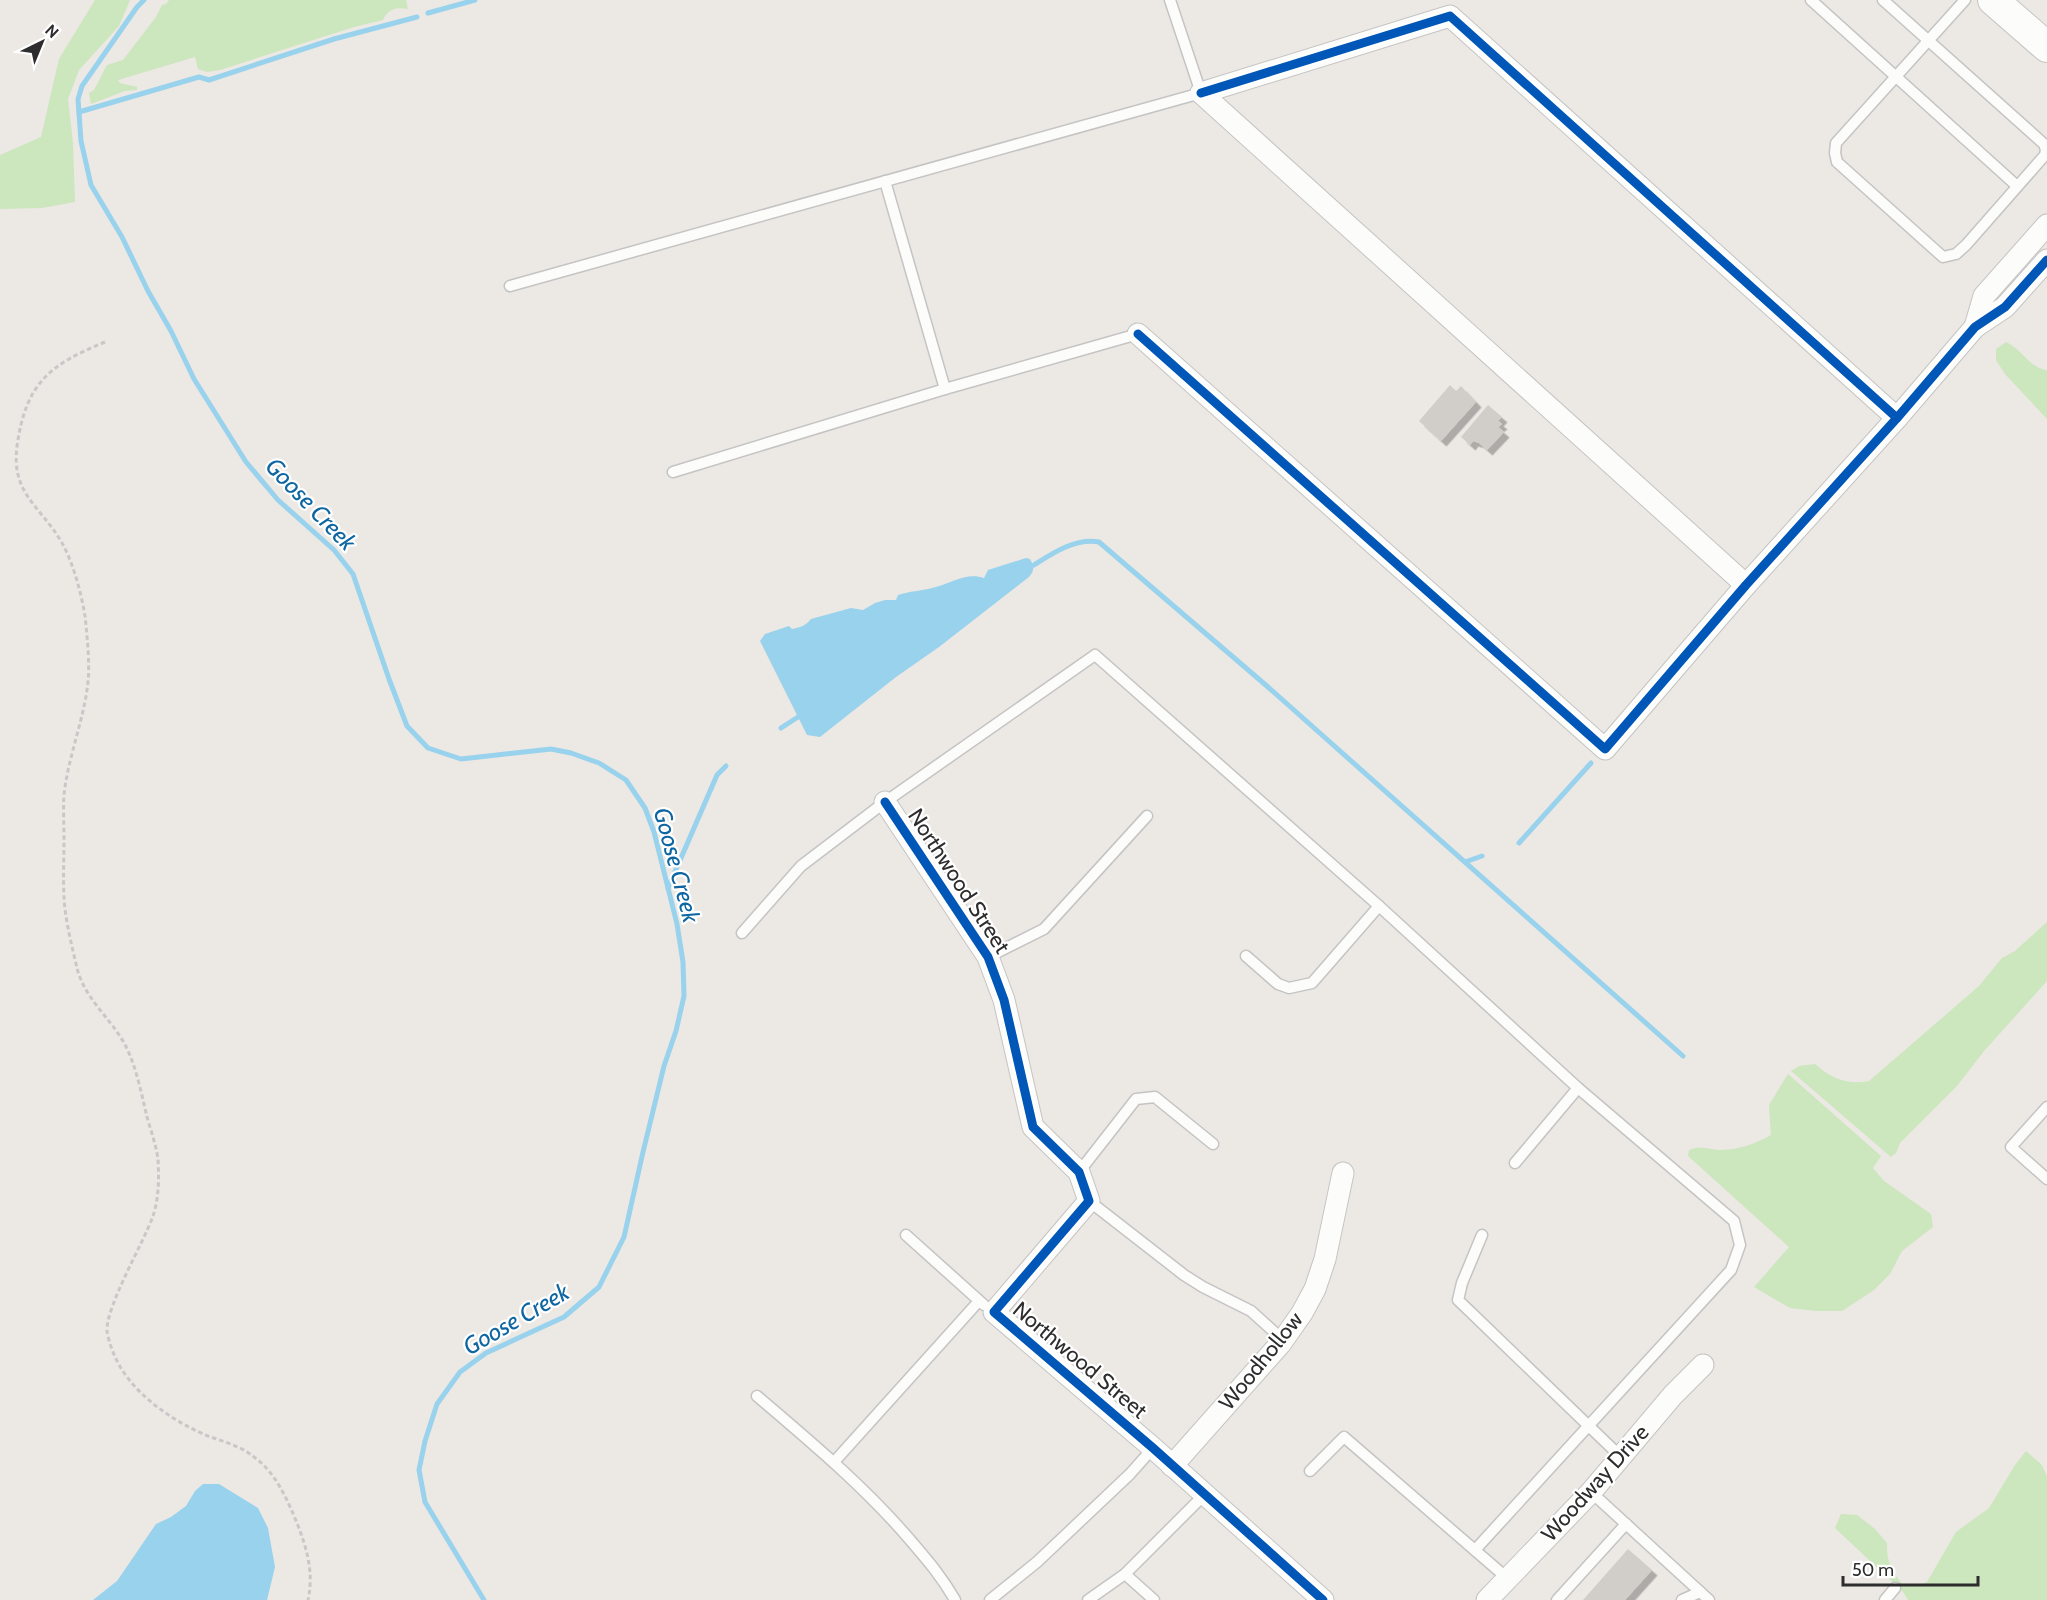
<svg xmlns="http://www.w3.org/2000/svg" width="2047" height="1600" font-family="Cabin,sans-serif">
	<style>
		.green { fill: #cce6bd }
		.water { fill: #98d2ec }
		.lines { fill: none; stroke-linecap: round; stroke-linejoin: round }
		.stream { stroke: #98d2ec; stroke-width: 5 }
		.building { fill: #d1ceca; filter: url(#shadow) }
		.lane-casing { stroke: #c5c4c4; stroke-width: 13 }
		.street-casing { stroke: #c5c4c4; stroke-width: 23 }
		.secondary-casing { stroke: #c5c4c4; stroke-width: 32 }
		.path { stroke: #c8c8c8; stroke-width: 3; stroke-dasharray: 4.5 3; stroke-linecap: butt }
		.lane { stroke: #fcfcfb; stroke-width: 10 }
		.street { stroke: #fcfcfb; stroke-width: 21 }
		.secondary { stroke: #fcfcfb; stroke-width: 30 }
		.cycleway-casing { stroke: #fff; stroke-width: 13 }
		.cycleway { stroke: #0057b8; stroke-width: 9 }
		.labels { text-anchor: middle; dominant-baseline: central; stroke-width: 4.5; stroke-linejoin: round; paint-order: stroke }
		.street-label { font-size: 22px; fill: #2d2d2d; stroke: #fff }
		.water-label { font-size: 24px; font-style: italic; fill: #0d66a2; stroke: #fff }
	</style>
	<defs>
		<filter id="shadow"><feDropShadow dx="5.5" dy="5.5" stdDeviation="0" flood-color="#0004"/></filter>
	</defs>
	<rect width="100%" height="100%" fill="#ece8e4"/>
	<!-- green -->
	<g class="green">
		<polygon points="95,0 130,0 119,26 79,70 68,99 73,143 75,202 42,208 0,209 0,155 41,137 59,59"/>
		<path d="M169 0H406L408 9C396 7 388 9 383 20L354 27 220 70 207 72 198 69 195 57 118 80 120 83 137 87V90L125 91 91 104 89 93 94 90 107 65 123 60 156 17 162 5 166 4Z"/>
		<path d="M2006 342C2022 349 2029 368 2047 370V419L2005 374 1996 360V349Z"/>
		<path d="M2047 922V981L1984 1051 1957 1086 1900 1143 1896 1153 1891 1157 1791 1071 1799 1066 1815 1064C1832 1079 1847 1085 1869 1081L1979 986 2002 958 2015 951Z"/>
		<path d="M1788 1074 1881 1156 1873 1168 1884 1181 1931 1214 1933 1227 1902 1251 1890 1274 1874 1290 1842 1311H1816L1790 1308 1754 1287 1789 1247 1688 1156 1689 1150C1700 1145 1710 1150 1722 1150 1741 1149 1755 1144 1771 1135L1769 1105Z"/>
		<path d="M2026 1451 2042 1465 2047 1476V1600H1908L1903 1592 1835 1528 1841 1514 1857 1515 1875 1529 1887 1543C1886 1561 1892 1571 1903 1585L1916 1586 1927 1582 1956 1532 1989 1508 2015 1465Z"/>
	</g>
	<!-- water -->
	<g class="water">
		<path d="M1026 558 1030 559C1034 566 1035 570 1029 577L939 647 896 677 820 737 807 735 760 641 765 634 789 626 792 629C799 628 807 625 811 619L851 608 863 610 875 603 885 600H896L898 595C910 591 921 591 932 588 951 584 966 572 984 578L988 570Z"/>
		<polygon points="203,1484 219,1484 258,1508 268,1528 275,1567 267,1600 93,1600 117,1581 156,1524 171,1517 186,1506 195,1491"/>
	</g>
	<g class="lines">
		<!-- stream -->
		<g class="stream">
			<polyline points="144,0 137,7 82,86 78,99 81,141 91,185 122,237 148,291 171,331 194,379 246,462 278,500 334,550 353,574 389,679 407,726 428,748 461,759 551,749 571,753 599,763 626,780 645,808 654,832 677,924 683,962 684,996 676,1031 664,1066 643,1152 624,1237 599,1287 564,1317 486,1353 460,1372 437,1404 425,1441 419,1470 425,1502 484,1600"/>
			<polyline points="428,13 475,0"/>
			<polyline points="79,112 199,77 209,80 334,39 417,17"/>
			<path d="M1034 565C1053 553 1075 538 1099 542L1268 687 1683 1056"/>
			<polyline points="781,728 798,717"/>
			<polyline points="1519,843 1591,763"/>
			<polyline points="1465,862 1482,856"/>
			<polyline points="668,888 717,775 726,766"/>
		</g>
	</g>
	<!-- building -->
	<g class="building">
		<polygon points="1450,385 1456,391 1461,386 1476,402 1441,441 1419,421"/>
		<polygon points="1488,405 1502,417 1498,421 1502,424 1498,427 1504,432 1487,450 1479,443 1473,441 1470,445 1461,437"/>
		<polygon points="1628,1549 1652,1570 1625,1600 1583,1600"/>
	</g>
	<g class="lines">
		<defs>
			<g id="lane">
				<polyline points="1811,0 2017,186"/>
				<polyline points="1883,0 2044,144 2046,150 2045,155 1966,245 1956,254 1943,257 1837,162 1835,153 1836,143 1965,0"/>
				<polyline points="885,181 945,389"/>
				<polyline points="510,286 1201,93 1170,0"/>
				<polyline points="673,472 945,389 1138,334"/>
				<polyline points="742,933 801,866 885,802 1095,655 1379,906 1578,1088 1734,1221 1740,1245 1731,1270 1475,1550"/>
				<polyline points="1246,956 1278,984 1289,988 1312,983 1379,906"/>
				<polyline points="988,957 1044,929 1147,816"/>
				<polyline points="2047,1107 2011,1147 2047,1179"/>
				<polyline points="1515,1163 1578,1088"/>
				<polyline points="1079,1172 1136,1099 1155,1097 1213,1144"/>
				<polyline points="1089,1201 1184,1275 1203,1287 1251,1311 1283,1340"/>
				<polyline points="906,1235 984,1305"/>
				<polyline points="1482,1235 1462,1283 1458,1300 1621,1457"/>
				<path d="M757 1396C811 1442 865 1487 911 1541 928 1561 942 1577 955 1600"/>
				<polyline points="834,1462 979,1301"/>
				<polyline points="1310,1471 1344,1437 1507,1578"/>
				<polyline points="1591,1492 1709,1600"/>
				<polyline points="1125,1574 1154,1600"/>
				<polyline points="990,1600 1037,1562 1130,1474 1153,1448"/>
				<polyline points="1088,1600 1125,1574 1204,1495"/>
				<polyline points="1557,1600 1626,1524"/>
				<polyline points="1682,1600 1700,1592"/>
				<polyline points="1885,1600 1895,1588"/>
			</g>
			<g id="street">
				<polyline points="1201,93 1450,16 1897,418"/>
				<polyline points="1201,93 1746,585"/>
				<polyline points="1975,327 1984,296 2047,225"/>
				<polyline points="1138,334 1605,749 1746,585 1897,418 1975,327 2005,307 2047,260"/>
				<polyline points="885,802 988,957 1004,1000 1033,1127 1079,1172 1089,1201 994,1312 1153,1448 1323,1600"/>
				<polyline points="1172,1466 1281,1343 1302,1313 1315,1289 1325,1259 1343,1173"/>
				<polyline points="1487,1600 1591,1492 1673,1395 1703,1365"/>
			</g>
			<polyline id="secondary" points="1993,0 2047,47"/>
		</defs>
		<!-- lane casing -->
		<use href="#lane" class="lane-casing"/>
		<!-- street casing -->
		<use href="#street" class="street-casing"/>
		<!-- secondary casing -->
		<use href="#secondary" class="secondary-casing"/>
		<!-- path -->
		<path class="path" d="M105 342C49 365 26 383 17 446 11 493 39 505 61 541 73 562 81 592 85 616 87 634 90 665 88 682 84 720 68 757 64 795 63 809 64 824 64 839 64 858 63 878 64 897 65 920 72 946 77 968 84 997 108 1016 123 1041 136 1064 141 1092 147 1117 151 1131 156 1145 158 1159 159 1179 159 1198 153 1216 143 1244 106 1306 107 1331 108 1337 110 1345 113 1352 128 1391 170 1420 208 1436 224 1442 241 1446 254 1457 276 1473 287 1499 297 1523 307 1549 314 1572 308 1600"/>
		<!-- lane -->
		<use href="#lane" class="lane"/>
		<!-- street -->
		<use href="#street" class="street"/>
		<!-- secondary -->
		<use href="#secondary" class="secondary"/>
		<defs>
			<g id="cycleway">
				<polyline points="1201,93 1450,16 1897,418"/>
				<polyline points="1138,334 1605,749 1746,585 1897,418 1975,327 2005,307 2047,260"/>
				<polyline points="885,802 988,957 1004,1000 1033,1127 1079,1172 1089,1201 994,1312 1153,1448 1323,1600"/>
			</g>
		</defs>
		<!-- cycleway casing -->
		<use href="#cycleway" class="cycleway-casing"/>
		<!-- cycleway -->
		<use href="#cycleway" class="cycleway"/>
	</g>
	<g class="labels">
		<!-- street labels -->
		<g class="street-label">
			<text transform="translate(959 881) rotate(57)">Northwood Street</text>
			<text transform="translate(1080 1360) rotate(40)">Northwood Street</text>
			<text transform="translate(1261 1361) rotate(-51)">Woodhollow</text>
			<text transform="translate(1595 1483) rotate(-48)">Woodway Drive</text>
		</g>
		<!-- water labels -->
		<g class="water-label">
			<text transform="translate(311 504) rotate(46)">Goose Creek</text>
			<text transform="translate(677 865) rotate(75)">Goose Creek</text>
			<text transform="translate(516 1319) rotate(-30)">Goose Creek</text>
		</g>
	</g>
	<!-- north arrow -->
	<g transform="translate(42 42) rotate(43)" stroke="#ffffff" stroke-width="4.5" paint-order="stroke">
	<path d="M0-4.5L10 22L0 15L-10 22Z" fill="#2d2d2d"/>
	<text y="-9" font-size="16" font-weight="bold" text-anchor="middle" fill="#2d2d2d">N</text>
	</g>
	<!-- scale -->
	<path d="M1843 1576v9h135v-9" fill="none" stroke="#2d2d2d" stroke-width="3"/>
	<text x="1852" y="1576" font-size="18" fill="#2d2d2d" stroke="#ffffff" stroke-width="4.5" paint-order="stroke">50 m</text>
</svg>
